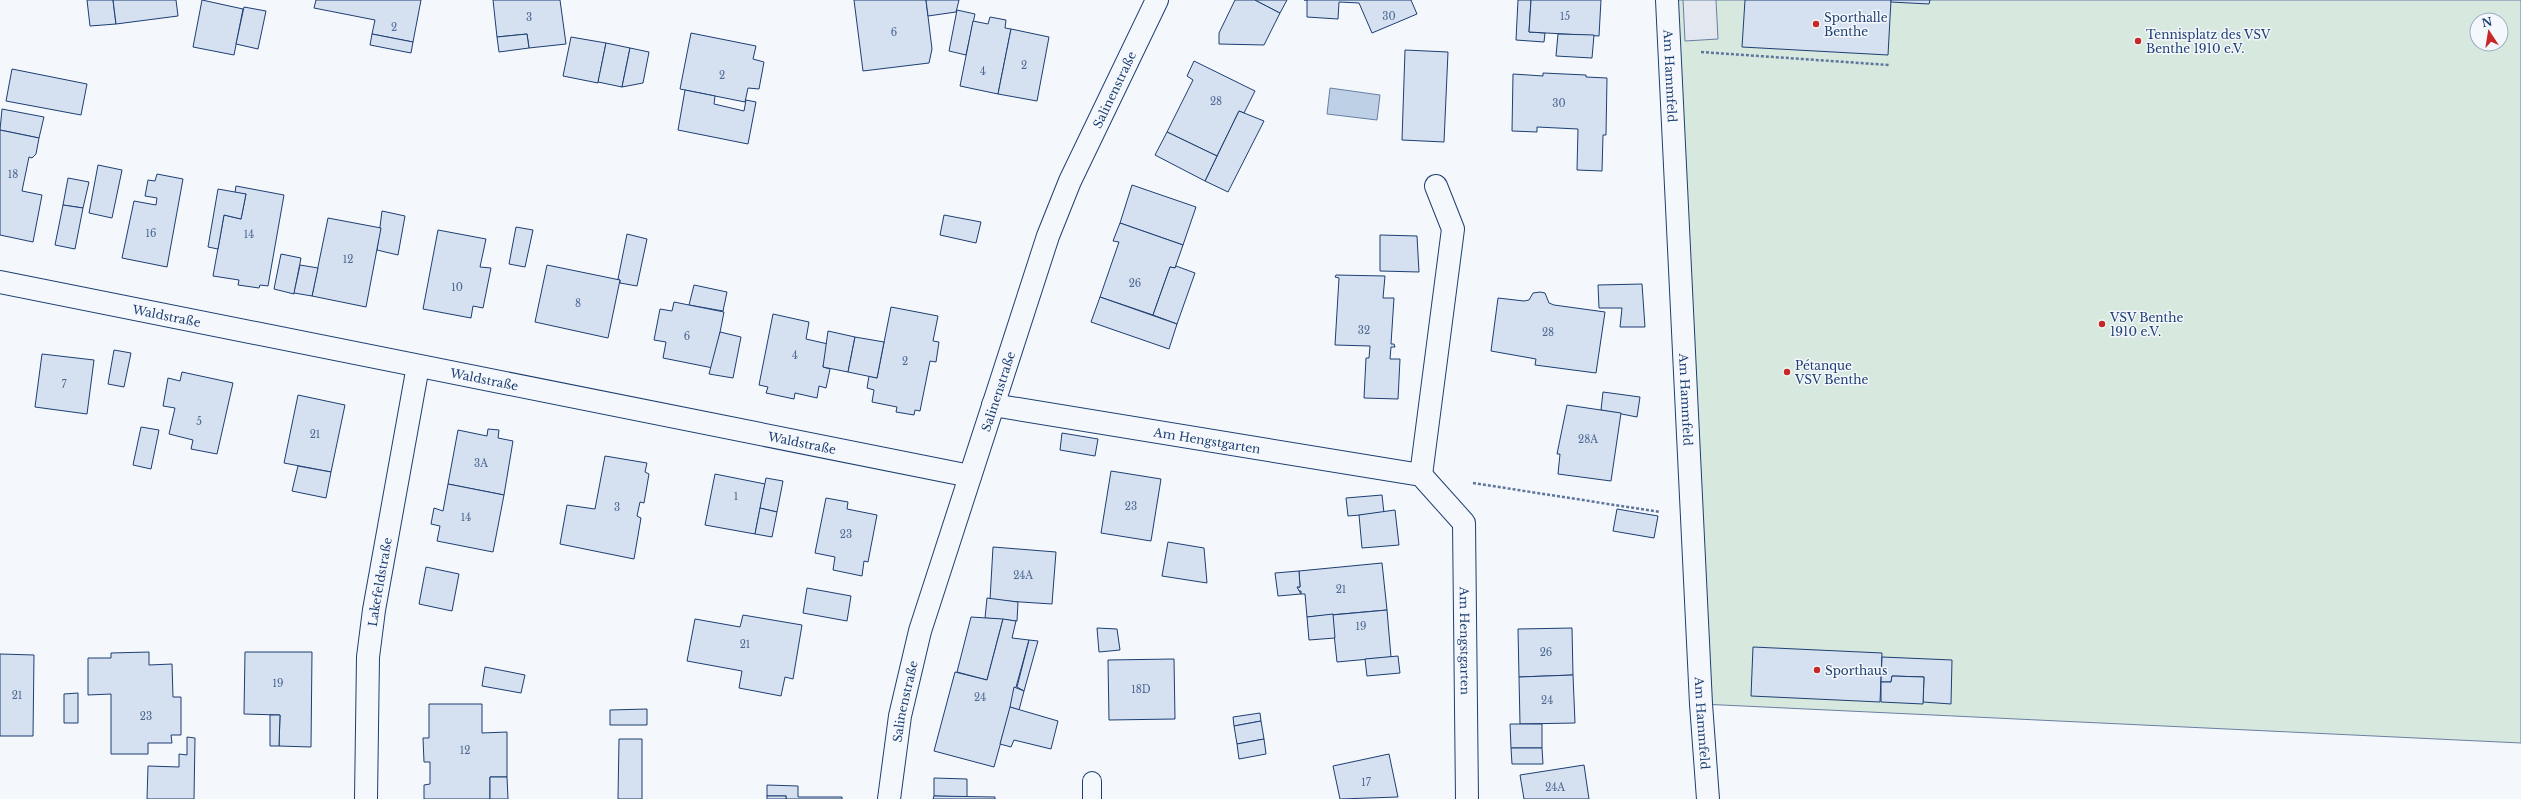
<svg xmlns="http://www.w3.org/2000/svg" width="2521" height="799" font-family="'Libre Baskerville',serif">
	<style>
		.green { fill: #d7e8df; stroke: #687fa3; fill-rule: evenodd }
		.parking { fill: #e3e8f0; stroke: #687fa3 }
		.water { fill: #bed0e5; stroke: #687fa3 }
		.building { fill: #d5e0f0; stroke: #1d3f73 }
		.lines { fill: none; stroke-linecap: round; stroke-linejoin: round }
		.service-casing { stroke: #1d3f73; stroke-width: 20 }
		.minor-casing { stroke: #1d3f73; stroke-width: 24 }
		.path { stroke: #5e769c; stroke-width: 2.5; stroke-dasharray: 3 2; stroke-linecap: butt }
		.service { stroke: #f4f7fb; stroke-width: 18 }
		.minor { stroke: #f4f7fb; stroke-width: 22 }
		.poi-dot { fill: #c62828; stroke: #f4f7fb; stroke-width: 1.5 }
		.labels { text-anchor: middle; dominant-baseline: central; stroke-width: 3; stroke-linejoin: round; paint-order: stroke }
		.number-label { font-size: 10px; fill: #4b6792 }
		.poi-label { font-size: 12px; fill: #1d3f73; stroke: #f4f7fb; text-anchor: start }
		.street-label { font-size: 12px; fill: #1d3f73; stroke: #f4f7fb }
	</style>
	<rect width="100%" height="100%" fill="#f4f7fb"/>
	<!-- green -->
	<path class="green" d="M1667 0H2521V743L1701 704ZM2477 20H2501V44H2477Z"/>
	<!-- parking -->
	<polygon class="parking" points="1683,0 1716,0 1718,39 1685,41"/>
	<!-- water -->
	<polygon class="water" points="1330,88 1380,95 1377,120 1327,114"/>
	<!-- building -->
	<g class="building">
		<polygon points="87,0 113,0 116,24 90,26"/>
		<polygon points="113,0 176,0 178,16 116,24"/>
		<polygon points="202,0 243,9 234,55 193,47"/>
		<polygon points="316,0 421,0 413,42 372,34 375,20 314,8"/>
		<polygon points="493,0 560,0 566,44 529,48 527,34 497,37"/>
		<polygon points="854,0 926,0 932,49 929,63 863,71"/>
		<polygon points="926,0 959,0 956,12 928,16"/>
		<polygon points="1235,0 1255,0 1280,13 1264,45 1219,44 1219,33"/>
		<polygon points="1255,0 1287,0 1280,13"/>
		<polygon points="1304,0 1411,0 1417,14 1372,33 1359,3 1339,2 1338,19 1307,17 1307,0"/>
		<polygon points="1518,0 1531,0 1529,32 1545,33 1544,42 1516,40"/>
		<polygon points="1531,0 1601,0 1599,36 1529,32"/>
		<polygon points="1745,0 1891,0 1888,55 1742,47"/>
		<polygon points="1891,0 1930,0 1929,4 1891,2"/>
		<polygon points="244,7 266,11 258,49 236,44"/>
		<polygon points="957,10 975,14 966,55 949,51"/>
		<polygon points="990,17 1006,20 1005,28 1011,29 998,94 960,86 973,21 988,24"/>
		<polygon points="1011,29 1049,37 1037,101 998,94"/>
		<polygon points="691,33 756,46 753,59 764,62 759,89 748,88 745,102 680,89"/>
		<polygon points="372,34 413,42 411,53 370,45"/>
		<polygon points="527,34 529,48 499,52 497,37"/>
		<polygon points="1558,34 1594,35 1592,58 1556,56"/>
		<polygon points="571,37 606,43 598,83 563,76"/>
		<polygon points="606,43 630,48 622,87 598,82"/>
		<polygon points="630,48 649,52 643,83 622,87"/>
		<polygon points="1405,50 1448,52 1444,142 1402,140"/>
		<polygon points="1194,61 1255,91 1244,113 1239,111 1217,156 1167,132 1193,80 1187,76"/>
		<polygon points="12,69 87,84 81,115 6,101"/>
		<polygon points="1543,73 1586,75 1586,77 1607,78 1606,135 1603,135 1602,171 1577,170 1578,129 1537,127 1537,132 1512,131 1513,74 1543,76"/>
		<polygon points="685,90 715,96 714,104 744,111 746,100 756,102 748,144 678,130"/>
		<polygon points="2,109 44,117 39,138 0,130"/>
		<polygon points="1239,111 1264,121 1228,192 1205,181"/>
		<polygon points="0,130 39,138 36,154 32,158 29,157 22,191 42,195 33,242 0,235"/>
		<polygon points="1167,132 1217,156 1205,181 1155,155"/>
		<polygon points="98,165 122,170 112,218 89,213"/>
		<polygon points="157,174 183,179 167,267 122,258 134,201 156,205 157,198 145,196 148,180 155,181"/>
		<polygon points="68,178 89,182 83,208 63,205"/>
		<polygon points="1132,185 1196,207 1183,245 1120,223"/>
		<polygon points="236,186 284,195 268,286 260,285 259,288 238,285 239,280 213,276 224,215 241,219 246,194 235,193"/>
		<polygon points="218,189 246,194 241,219 224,215 218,249 208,247"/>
		<polygon points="63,205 83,208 75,249 55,245"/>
		<polygon points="382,211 405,216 398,255 377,250"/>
		<polygon points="944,215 981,222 976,243 940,235"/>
		<polygon points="328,218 381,228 366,307 312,296"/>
		<polygon points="1120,223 1183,245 1175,268 1170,267 1153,315 1100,297 1119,242 1113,241"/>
		<polygon points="516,227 533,230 525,267 509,264"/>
		<polygon points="438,230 486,239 480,267 491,268 483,308 473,306 471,318 423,309"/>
		<polygon points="627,234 647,239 637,286 620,283 620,280 618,279"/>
		<polygon points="1380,235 1417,236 1419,272 1380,271"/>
		<polygon points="281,254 301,258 294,294 274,289"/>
		<polygon points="300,265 318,268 312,296 294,293"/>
		<polygon points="547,265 620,280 608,338 535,322"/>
		<polygon points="1176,266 1195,273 1177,324 1153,315 1170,267 1175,268"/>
		<polygon points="1336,275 1385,276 1383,298 1394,298 1391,344 1394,344 1395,347 1391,347 1390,359 1400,359 1398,399 1364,398 1366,358 1369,358 1370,346 1335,345 1339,278 1335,277"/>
		<polygon points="1642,284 1645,327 1620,327 1622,308 1599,308 1598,285"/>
		<polygon points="694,285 727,292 723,311 689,305"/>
		<polygon points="1540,292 1545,293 1549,303 1554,305 1605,312 1596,373 1535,365 1536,359 1491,351 1498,298 1524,301 1529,300 1533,293"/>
		<polygon points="1100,297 1177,324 1169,349 1091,322"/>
		<polygon points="674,302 724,312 713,368 663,358 666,342 654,340 660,309 672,311"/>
		<polygon points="891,307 938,316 933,341 939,342 936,362 930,361 920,411 915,410 914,415 896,412 897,407 872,402 874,390 867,388 869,376 877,378"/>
		<polygon points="773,314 809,322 806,339 828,344 823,367 830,369 826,388 819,386 817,398 795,393 794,399 766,393 768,387 759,385"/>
		<polygon points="828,331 855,337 848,372 823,367"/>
		<polygon points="720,332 741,337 733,378 709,374"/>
		<polygon points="855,337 884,342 877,378 848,372"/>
		<polygon points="114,350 131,353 124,387 108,384"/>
		<polygon points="42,354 94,360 87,414 35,407"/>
		<polygon points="182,372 233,383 217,454 191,449 193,440 169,434 175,408 163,406 168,378 180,381"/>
		<polygon points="1603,392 1640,397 1637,417 1601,410"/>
		<polygon points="298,395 345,405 331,472 284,463"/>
		<polygon points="1567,405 1621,413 1611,481 1558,474 1560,454 1557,454"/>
		<polygon points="141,427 159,430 151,469 133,465"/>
		<polygon points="488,429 499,430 498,438 513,441 504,495 448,484 458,430 487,436"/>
		<polygon points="1062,433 1098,439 1095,456 1060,450"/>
		<polygon points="605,456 647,463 645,472 649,474 644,503 640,502 637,516 641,518 634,559 560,544 567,505 595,509"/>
		<polygon points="298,466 331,472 326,498 292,491"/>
		<polygon points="1111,471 1161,479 1151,541 1101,533"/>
		<polygon points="715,474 765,484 755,534 705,525"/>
		<polygon points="766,478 783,481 777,512 760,508"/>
		<polygon points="448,484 504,495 493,552 437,541 440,526 431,524 434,508 443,511"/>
		<polygon points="1382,495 1384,513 1348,516 1346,498"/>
		<polygon points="826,498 848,502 847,509 877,515 868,562 864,561 862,576 833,570 835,557 815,553"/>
		<polygon points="760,508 777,512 772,537 755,534"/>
		<polygon points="1617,509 1658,516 1654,538 1613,531"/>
		<polygon points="1395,510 1399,545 1362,548 1359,515"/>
		<polygon points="1168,542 1204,548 1207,583 1162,576"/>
		<polygon points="993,547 1056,552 1052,604 990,600"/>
		<polygon points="1382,563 1387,610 1307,617 1305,594 1301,594 1301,591 1298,591 1297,587 1300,587 1299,571"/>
		<polygon points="426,567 459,574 452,611 419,604"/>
		<polygon points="1299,571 1300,587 1297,587 1301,594 1278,596 1275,573"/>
		<polygon points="807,588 851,596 847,621 803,613"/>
		<polygon points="987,598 1018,602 1017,621 985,618"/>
		<polygon points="1387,610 1391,657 1337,662 1332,615"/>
		<polygon points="1333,614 1335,638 1309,640 1307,617"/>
		<polygon points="743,615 802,625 793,679 785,677 781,696 739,688 742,671 687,661 695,619 740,627"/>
		<polygon points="971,617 1003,619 987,680 957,672"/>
		<polygon points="1003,619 1016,621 1012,638 1029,640 994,767 934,751 955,672 987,680"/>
		<polygon points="1097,628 1117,629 1120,650 1099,652"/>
		<polygon points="1572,628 1573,675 1519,677 1518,629"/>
		<polygon points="1029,640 1038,641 1024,691 1017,687"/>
		<polygon points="1753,647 1882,653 1880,702 1751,696"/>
		<polygon points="149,652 149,665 172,664 173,697 181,697 181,735 171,735 172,743 148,743 148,754 111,754 111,694 88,695 88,658 111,658 111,653"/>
		<polygon points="245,652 312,652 311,747 279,746 280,715 244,714"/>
		<polygon points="0,654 34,655 33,736 0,736"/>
		<polygon points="1398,656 1400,673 1367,676 1365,659"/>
		<polygon points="1882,657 1952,660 1951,704 1923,702 1924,677 1892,676 1891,682 1881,682"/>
		<polygon points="1174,659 1175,719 1109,720 1108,660"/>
		<polygon points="485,667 525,675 521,693 482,686"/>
		<polygon points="1573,675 1575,723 1520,724 1519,677"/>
		<polygon points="1892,676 1924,677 1923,704 1881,702 1881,682 1891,682"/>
		<polygon points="1014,687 1024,691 1019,710 1010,707"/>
		<polygon points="78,693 78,723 64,723 64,694"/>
		<polygon points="429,704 482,704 482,733 507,732 507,777 490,777 490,799 424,799 424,785 430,784 430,762 424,762 423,738 429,738"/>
		<polygon points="1010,707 1058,721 1051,749 1014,740 1011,747 1000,744"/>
		<polygon points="647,709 647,725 610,725 610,710"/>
		<polygon points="1260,713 1261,721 1234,726 1233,717"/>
		<polygon points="270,715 280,715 279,746 270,746"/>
		<polygon points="1261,721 1264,739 1237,744 1234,726"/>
		<polygon points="1510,724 1542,724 1542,748 1511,748"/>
		<polygon points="187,737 195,738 194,799 147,799 148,766 179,767 179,754 187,755"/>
		<polygon points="619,739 642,739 642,799 618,799"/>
		<polygon points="1264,739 1266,754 1239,759 1237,744"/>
		<polygon points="1511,748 1542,748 1543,764 1512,764"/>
		<polygon points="1389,754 1398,797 1340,799 1333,766"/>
		<polygon points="1584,765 1589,799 1524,799 1520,775"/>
		<polygon points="490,777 507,777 508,799 490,799"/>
		<polygon points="934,778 967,779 967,797 934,796"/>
		<polygon points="767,785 798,786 798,797 842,797 842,799 786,799 786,796 767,796"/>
		<rect x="767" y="796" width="19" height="3"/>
		<polygon points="934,796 995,797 995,799 933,799"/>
	</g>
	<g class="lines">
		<defs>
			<polyline id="service" points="1092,799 1092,781"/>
			<g id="minor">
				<path id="s1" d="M1667 0 1701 704 1708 799"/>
				<path id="s2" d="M0 282 970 476"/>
				<path id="s3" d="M993 405 1421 475 1464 523 1467 799"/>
				<polyline points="1421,475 1453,229 1436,186"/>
				<path id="s4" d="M366 799 368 657 374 610 418 366"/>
				<path id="s5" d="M889 799 900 716 920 631 1048 236 1070 181 1157 0"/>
			</g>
		</defs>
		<!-- service casing -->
		<use href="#service" class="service-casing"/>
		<!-- minor casing -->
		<use href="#minor" class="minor-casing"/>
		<!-- path -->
		<g class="path">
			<polyline points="1701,52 1889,65"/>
			<polyline points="1473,483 1660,512"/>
		</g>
		<!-- service -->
		<use href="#service" class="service"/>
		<!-- minor -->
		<use href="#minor" class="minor"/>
	</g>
	<!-- markers -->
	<g class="poi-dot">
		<circle cx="1816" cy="24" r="4"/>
		<circle cx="2138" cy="41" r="4"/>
		<circle cx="2102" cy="324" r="4"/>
		<circle cx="1787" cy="372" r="4"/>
		<circle cx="1817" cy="670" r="4"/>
	</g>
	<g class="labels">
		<!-- number labels -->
		<g class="number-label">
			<text x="1389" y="16">30</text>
			<text x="1565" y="16">15</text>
			<text x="529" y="17">3</text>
			<text x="394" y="27">2</text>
			<text x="894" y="32">6</text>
			<text x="1024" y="65">2</text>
			<text x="983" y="71">4</text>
			<text x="722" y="75">2</text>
			<text x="1216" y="101">28</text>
			<text x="1559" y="103">30</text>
			<text x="13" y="174">18</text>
			<text x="151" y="233">16</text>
			<text x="249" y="234">14</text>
			<text x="348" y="259">12</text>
			<text x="1135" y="283">26</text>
			<text x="457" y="287">10</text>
			<text x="578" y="303">8</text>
			<text x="1364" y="330">32</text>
			<text x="1548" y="332">28</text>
			<text x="687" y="336">6</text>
			<text x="795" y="355">4</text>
			<text x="905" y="361">2</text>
			<text x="64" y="384">7</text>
			<text x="199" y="421">5</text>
			<text x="315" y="434">21</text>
			<text x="1588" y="439">28A</text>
			<text x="481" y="463">3A</text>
			<text x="736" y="496">1</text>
			<text x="1131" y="506">23</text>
			<text x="617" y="507">3</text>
			<text x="466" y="517">14</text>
			<text x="846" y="534">23</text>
			<text x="1023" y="575">24A</text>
			<text x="1341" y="589">21</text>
			<text x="1361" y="626">19</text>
			<text x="745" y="644">21</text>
			<text x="1546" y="652">26</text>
			<text x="278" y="683">19</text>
			<text x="1141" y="689">18D</text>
			<text x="17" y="695">21</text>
			<text x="980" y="697">24</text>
			<text x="1547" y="700">24</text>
			<text x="146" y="716">23</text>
			<text x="465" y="750">12</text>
			<text x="1366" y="782">17</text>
			<text x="1555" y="787">24A</text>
		</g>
		<!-- poi labels -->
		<g class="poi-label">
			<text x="1824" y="17">Sporthalle<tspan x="1824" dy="14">Benthe</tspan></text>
			<text x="2146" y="34">Tennisplatz des VSV<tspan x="2146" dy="14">Benthe 1910 e.V.</tspan></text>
			<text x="2110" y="317">VSV Benthe<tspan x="2110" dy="14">1910 e.V.</tspan></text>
			<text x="1795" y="365">Pétanque<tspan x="1795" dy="14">VSV Benthe</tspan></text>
			<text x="1825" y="670">Sporthaus</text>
		</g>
		<!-- street labels -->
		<g class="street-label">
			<text stroke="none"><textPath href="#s1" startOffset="76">Am Hammfeld</textPath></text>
			<text stroke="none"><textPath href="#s5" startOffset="747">Salinenstraße</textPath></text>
			<text stroke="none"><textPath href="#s2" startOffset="170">Waldstraße</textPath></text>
			<text stroke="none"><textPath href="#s2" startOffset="494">Waldstraße</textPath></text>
			<text stroke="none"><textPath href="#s5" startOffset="423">Salinenstraße</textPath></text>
			<text stroke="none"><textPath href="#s1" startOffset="400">Am Hammfeld</textPath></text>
			<text stroke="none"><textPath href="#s3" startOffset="217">Am Hengstgarten</textPath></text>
			<text stroke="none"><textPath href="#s2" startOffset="818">Waldstraße</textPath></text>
			<text stroke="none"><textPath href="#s4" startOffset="218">Lakefeldstraße</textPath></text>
			<text stroke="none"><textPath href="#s3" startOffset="616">Am Hengstgarten</textPath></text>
			<text stroke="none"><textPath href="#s5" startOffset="99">Salinenstraße</textPath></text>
			<text stroke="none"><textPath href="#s1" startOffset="724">Am Hammfeld</textPath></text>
		</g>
	</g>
	<!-- north arrow -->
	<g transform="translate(2489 32) rotate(348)"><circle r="19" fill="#f4f7fb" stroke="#9eadc5"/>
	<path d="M0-3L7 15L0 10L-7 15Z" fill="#c62828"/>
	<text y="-6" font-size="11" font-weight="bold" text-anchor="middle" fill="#1d3f73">N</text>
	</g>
</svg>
